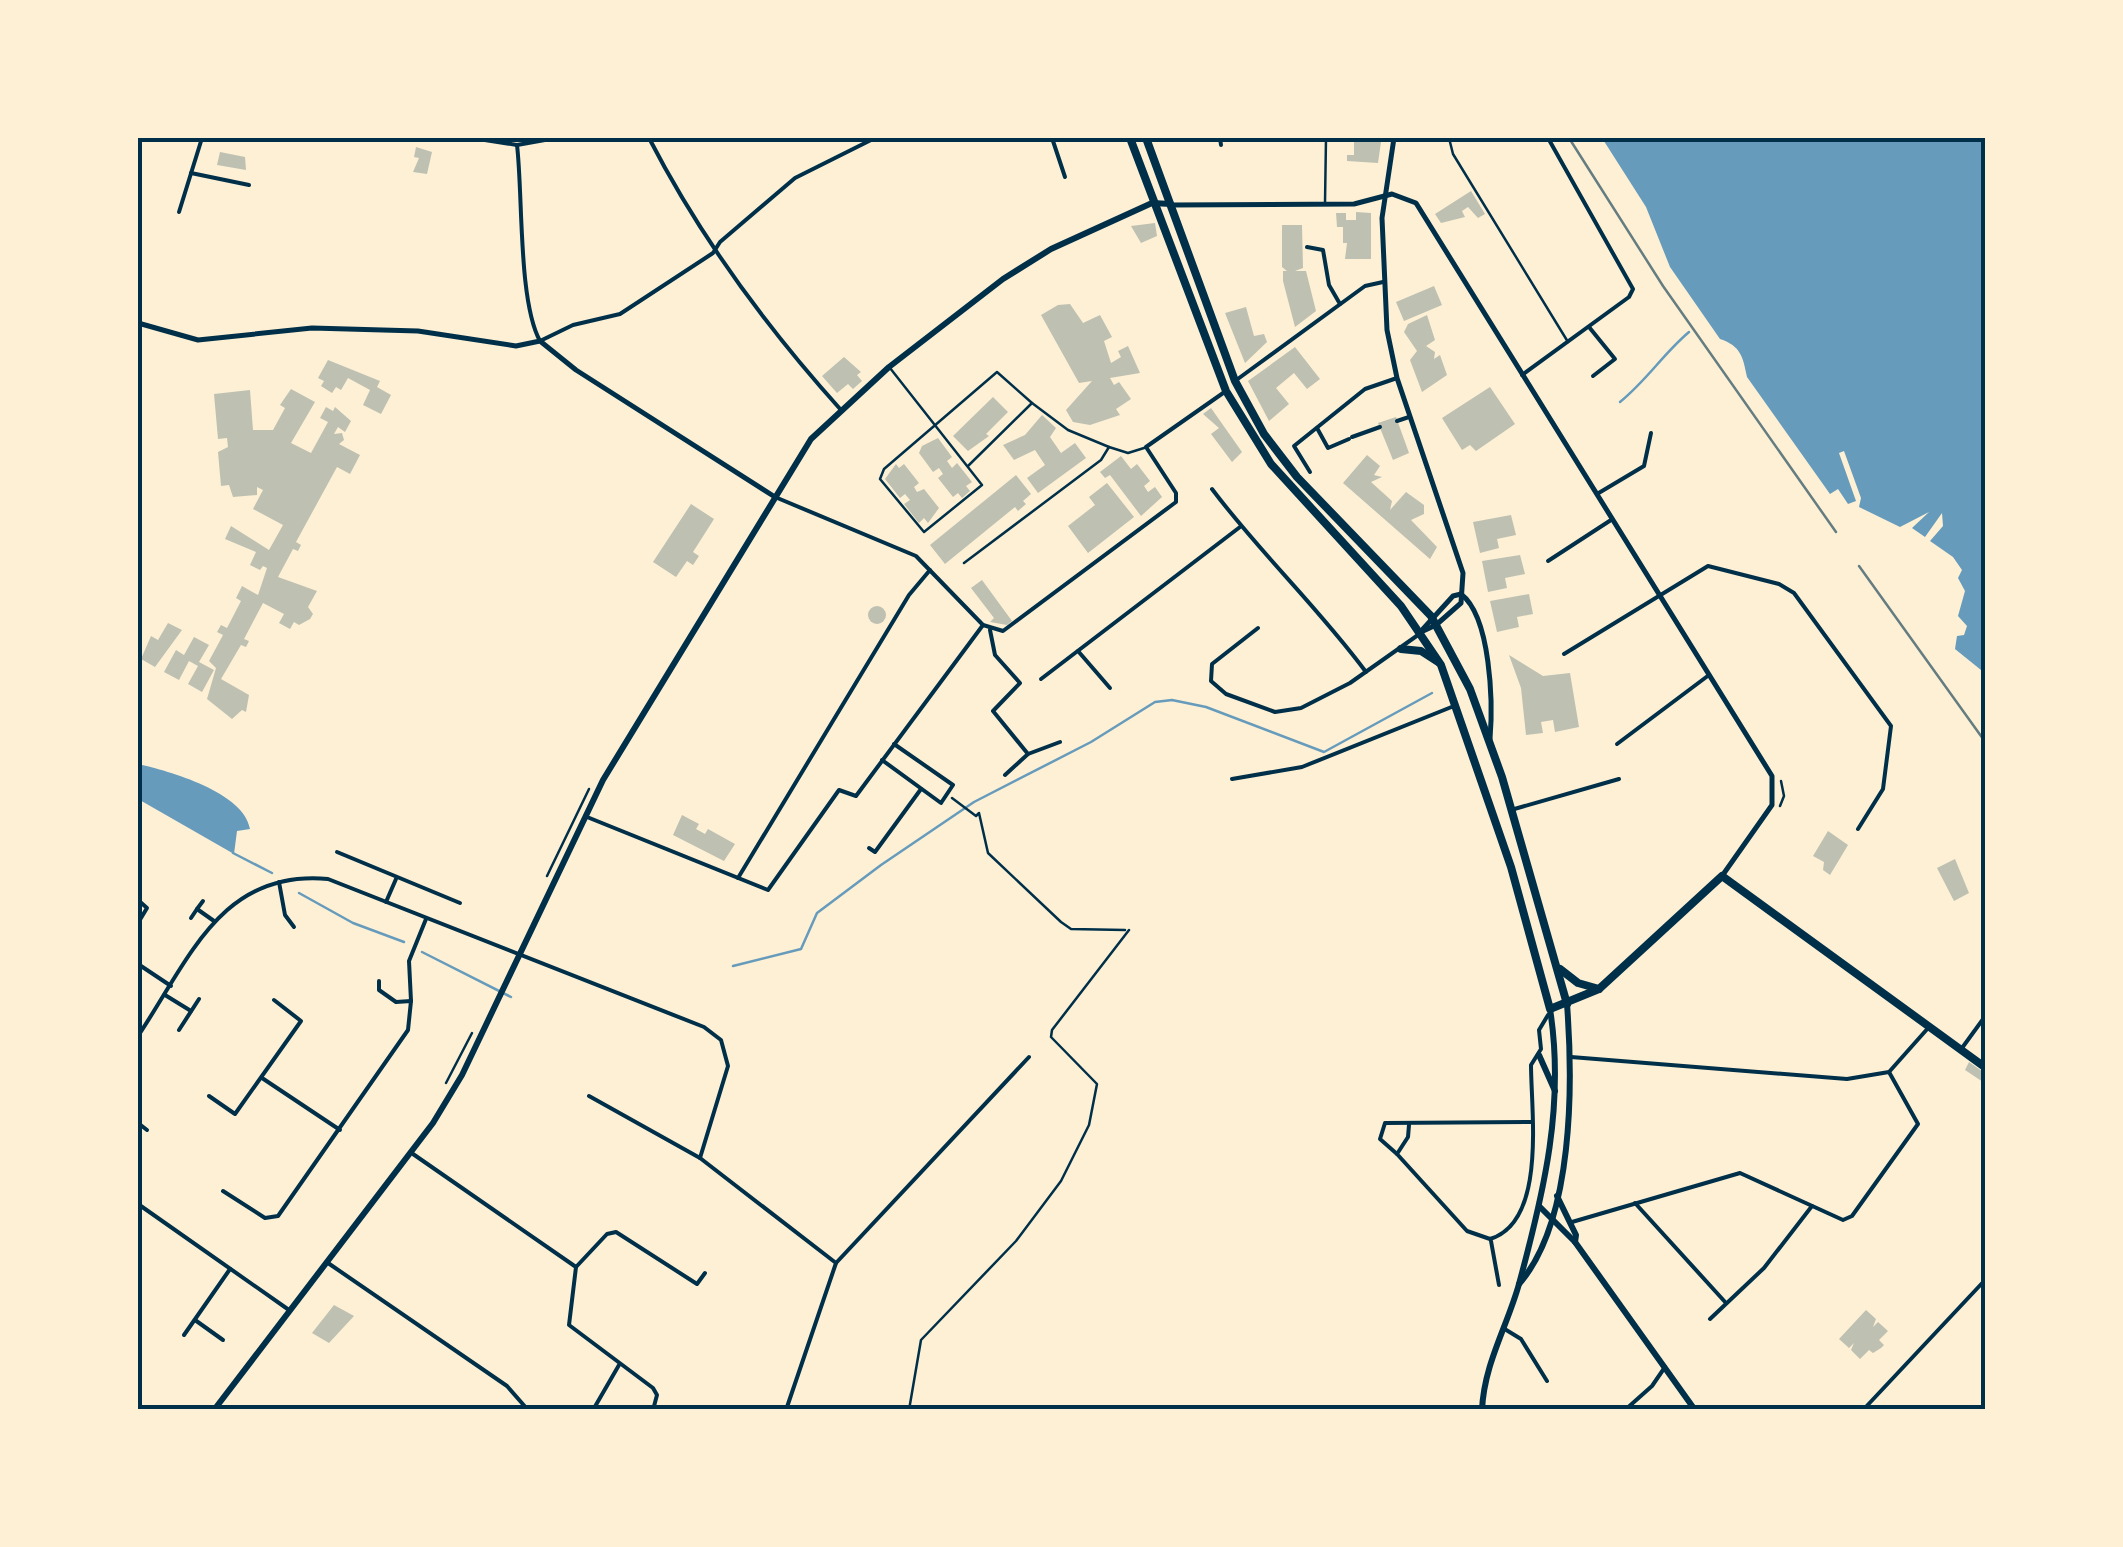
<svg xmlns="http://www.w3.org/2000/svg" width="2123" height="1547" font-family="'Roboto Serif',serif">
  <rect width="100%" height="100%" fill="#fdf0d5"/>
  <g fill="#669bbc">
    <path d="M1602,138h383v552l-4,-20 -26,-21 2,-13 7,-1 3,-9 -9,-10 7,-25 -7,-13 4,-8 -9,-13 -23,-16 13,-15 -1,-13 -17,24 -13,-9 17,-16 -29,15 -41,-20 2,-9 -17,-47 -5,2 17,48 -8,3 -10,-15 -8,5 -83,-117c-4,-20 -6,-31 -27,-38l-50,-72 -24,-60z"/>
    <path d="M138,764c31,7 106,28 112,65l-13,2 -3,23 -96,-55z"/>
  </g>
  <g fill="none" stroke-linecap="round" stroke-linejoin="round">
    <g stroke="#669bbc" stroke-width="2.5">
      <path d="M1620,402c28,-23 43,-48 69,-70"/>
      <polyline points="233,853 272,873"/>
      <polyline points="299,893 353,923 404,942"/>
      <polyline points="422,952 511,997"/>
      <polyline points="733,966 801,949 817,913 881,865 974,802 1091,742 1155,702 1172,700 1206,707 1324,752 1432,693"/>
    </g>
  </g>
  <g fill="#bec0b2">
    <polygon points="1354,138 1381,142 1378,163 1347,161 1347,155 1354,155"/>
    <polygon points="416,147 432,152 427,174 413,172 419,158 414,157"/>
    <polygon points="220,152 245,157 246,170 217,165"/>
    <polygon points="1471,191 1485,214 1478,218 1468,207 1462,211 1465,217 1441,223 1435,214"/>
    <polygon points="1356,212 1371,213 1371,259 1345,259 1347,243 1343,243 1343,227 1337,227 1336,213 1346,213 1346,220 1356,220"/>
    <polygon points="1155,223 1157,236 1141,243 1131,226"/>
    <polygon points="1282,225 1302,225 1303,268 1295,271 1306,271 1316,311 1295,327 1283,281 1283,271 1287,271 1282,267"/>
    <polygon points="1434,286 1442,305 1404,321 1396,302"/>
    <polygon points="1070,304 1083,323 1100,315 1112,337 1104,341 1111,363 1121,357 1118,351 1128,346 1140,373 1110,378 1114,385 1119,382 1131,399 1116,409 1120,415 1090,425 1073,422 1066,410 1092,381 1079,383 1041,315 1058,305"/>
    <polygon points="1246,307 1254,336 1264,334 1267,342 1245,363 1225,313"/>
    <polygon points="1427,315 1435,340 1426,346 1435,352 1434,359 1440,355 1447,375 1422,392 1410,360 1417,351 1404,332 1408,324"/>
    <polygon points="1295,347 1320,379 1307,389 1294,373 1276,388 1289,404 1269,421 1248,381"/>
    <polygon points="844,357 861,372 857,375 862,381 853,389 848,384 837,393 822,376"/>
    <polygon points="328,360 380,381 377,387 391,395 381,414 363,405 370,390 348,378 341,390 336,387 332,393 321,386 324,381 318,378"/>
    <polygon points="1490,387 1515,424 1476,451 1470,445 1462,450 1442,418"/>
    <polygon points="291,389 315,402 291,443 311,453 328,422 320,418 326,407 333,411 335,407 351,421 345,432 338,427 334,434 342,433 344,440 339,444 360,455 350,474 337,467 296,542 301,545 298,551 293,549 278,577 317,591 308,607 313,614 310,619 299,625 294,622 290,629 279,623 284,614 263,603 244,639 249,641 246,647 241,645 221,679 249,695 246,712 242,710 232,719 207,699 216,668 209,661 223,635 217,632 221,625 227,628 241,601 236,598 242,586 258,595 267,568 263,566 260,570 250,565 256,552 225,539 231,526 269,550 283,525 253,509 263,490 257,487 257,495 233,497 229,485 221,486 218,452 228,447 227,438 218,439 214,394 250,390 253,430 273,430 285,408 280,405"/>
    <polygon points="993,397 1008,412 986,434 989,436 968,451 953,436"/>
    <polygon points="1211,408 1242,452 1232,462 1211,434 1219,428 1203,414"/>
    <polygon points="1042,415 1056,428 1050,437 1061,453 1075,443 1086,458 1038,493 1027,478 1045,465 1035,450 1014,460 1003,445 1025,435"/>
    <polygon points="1396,417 1409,453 1393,460 1378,423"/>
    <polygon points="938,438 952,457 947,461 952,468 957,463 972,482 966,486 970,491 962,498 958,493 953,497 938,478 943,474 939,468 933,472 919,453 922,446"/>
    <polygon points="1367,455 1380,466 1374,475 1382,477 1371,482 1392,501 1390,510 1406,492 1424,505 1424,514 1411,520 1437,547 1430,559 1343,483"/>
    <polygon points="1121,456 1131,469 1137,464 1150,481 1144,486 1148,492 1155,487 1162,497 1141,516 1110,475 1105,478 1100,472"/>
    <polygon points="896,464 899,468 904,464 919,483 914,487 917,492 924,489 939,508 928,523 924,518 919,523 904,504 910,500 905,494 900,498 885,479"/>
    <polygon points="1016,475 1031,494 1023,501 1026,504 1018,511 1015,507 945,564 930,545"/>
    <polygon points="1107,483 1134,517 1088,553 1068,526 1095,505 1089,497"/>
    <polygon points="691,504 714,519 693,552 699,556 693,565 687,561 676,577 653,562"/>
    <polygon points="1511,515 1516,535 1497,539 1499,548 1480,553 1473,522"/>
    <polygon points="1520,555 1525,574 1505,578 1507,588 1488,592 1482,561"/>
    <polygon points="982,580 1012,621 1007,625 990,622 994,618 971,588"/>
    <polygon points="1529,594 1533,614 1517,617 1519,627 1497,632 1490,601"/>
    <circle cx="877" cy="615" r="9"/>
    <polygon points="168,623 182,630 155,667 141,659 151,636 158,640"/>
    <polygon points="194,637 209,645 199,662 214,670 202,692 188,684 198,666 189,661 179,680 164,672 176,650 184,655"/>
    <polygon points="1509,655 1543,676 1570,673 1579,727 1555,732 1553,720 1541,722 1543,733 1526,735 1521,688"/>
    <polygon points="682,815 699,824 696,829 705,834 708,829 735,844 724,861 673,835"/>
    <polygon points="1828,831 1848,845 1830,875 1823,870 1824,862 1813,856"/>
    <polygon points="1955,859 1969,893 1954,901 1937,868"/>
    <polygon points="1969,1062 1986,1074 1983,1082 1965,1070"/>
    <polygon points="334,1305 354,1316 329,1343 312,1333"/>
    <polygon points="1866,1310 1876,1319 1873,1327 1878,1322 1888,1331 1879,1340 1884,1345 1881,1348 1873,1353 1869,1350 1860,1359 1851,1350 1854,1343 1849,1348 1839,1339"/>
  </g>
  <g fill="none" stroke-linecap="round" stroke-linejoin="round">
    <g stroke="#003049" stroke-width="2.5">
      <polyline points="952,798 976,816 979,813 988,853 1061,922 1071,929 1125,930"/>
      <polyline points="1780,806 1784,796 1781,781"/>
      <polyline points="547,876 589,789"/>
      <polyline points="446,1083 472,1033"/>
      <polyline points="909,1410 921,1340 1016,1241 1061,1181 1089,1125 1097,1084 1051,1037 1052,1030 1129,930"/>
    </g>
    <g stroke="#003049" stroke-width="2.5">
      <polyline points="1449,138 1453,154 1568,342"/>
      <polyline points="1325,203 1326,138"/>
      <polyline points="890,368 982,485 924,532 880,479 884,469 997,372 1032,403"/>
      <polyline points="968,466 1032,403 1068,430 1109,447"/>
      <polyline points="964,563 1101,460 1109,447 1128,453 1144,448"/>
    </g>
    <g stroke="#003049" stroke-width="4">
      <polyline points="472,138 517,145 556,138"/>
      <path d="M649,138c50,97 119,191 192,272"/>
      <polyline points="1052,138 1065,177"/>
      <polyline points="1220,138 1221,145"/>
      <path d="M517,145c6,49 1,156 23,196l33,-16 47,-11 93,-61 7,-11 75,-64 80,-40"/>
      <polyline points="191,173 249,185"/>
      <polyline points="179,212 202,138"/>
      <polyline points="1307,247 1323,250 1329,285 1340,304"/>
      <polyline points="1589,327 1615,359 1593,376"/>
      <polyline points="1522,375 1629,297 1633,289 1548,138"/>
      <polyline points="1235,381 1365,286 1383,282"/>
      <polyline points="1397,421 1409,417"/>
      <polyline points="1317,428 1328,448 1349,439"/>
      <polyline points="1352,437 1380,427"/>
      <polyline points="1310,472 1294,446 1365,389 1397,378"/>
      <path d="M1212,489c48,64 106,118 154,183"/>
      <polyline points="1597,494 1644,466 1651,433"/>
      <polyline points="775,497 916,556 983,625 1003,631 1176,502 1176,493 1146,447 1226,391"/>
      <polyline points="1548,561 1611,520"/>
      <polyline points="1258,628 1212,664 1211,681 1226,694 1275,712 1301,708 1350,683 1418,635"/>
      <polyline points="990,630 995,655 1020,683 993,711 1028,754"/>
      <polyline points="1078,651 1110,688"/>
      <polyline points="1564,654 1708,566 1779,584 1794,593 1891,726 1883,789 1858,829"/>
      <polyline points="1041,679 1240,527"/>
      <polyline points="1617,744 1709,675"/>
      <polyline points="882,760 941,803 953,785 894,744"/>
      <polyline points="1005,775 1028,754 1060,742"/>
      <polyline points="1232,779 1302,767 1454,706"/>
      <polyline points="1511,810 1619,779"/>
      <polyline points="587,817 768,890 839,790 856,796 983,625"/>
      <polyline points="869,848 875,852 921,789"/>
      <polyline points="337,852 460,903"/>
      <polyline points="738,878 909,595 930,570"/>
      <polyline points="279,882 285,915 294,927"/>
      <polyline points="138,900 147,908 138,923"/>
      <polyline points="203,901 197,909 214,921"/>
      <polyline points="386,902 396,879"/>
      <polyline points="191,918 197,909"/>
      <polyline points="138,964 171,986"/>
      <polyline points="165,995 191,1011"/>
      <polyline points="411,1001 409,961 426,919"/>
      <polyline points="179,1030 199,999"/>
      <path d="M138,1036c51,-76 83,-167 190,-157l376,148 17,13 7,26 -28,92"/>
      <polyline points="1962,1048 1986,1015"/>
      <polyline points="1571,1057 1847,1079 1889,1072 1929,1027"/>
      <polyline points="262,1078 340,1130"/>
      <polyline points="209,1096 235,1114 301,1021 274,1000"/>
      <polyline points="589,1096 700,1158 836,1263 786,1410"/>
      <polyline points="138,1123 147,1130"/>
      <path d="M1409,1125l-1,12 -11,17 70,77 23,8c57,-17 41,-128 41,-174l10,-16 -2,-19 9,-15"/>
      <polyline points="413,1154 576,1267 569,1325 653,1388 657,1395 653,1410"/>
      <polyline points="1397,1154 1380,1139 1385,1123 1532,1122"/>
      <polyline points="223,1191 265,1218 278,1216 408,1030 411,1001 396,1002 379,990 379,981"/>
      <polyline points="1635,1203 1726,1303"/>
      <polyline points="138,1204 289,1310"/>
      <polyline points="1572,1222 1740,1173 1843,1220 1852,1216 1918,1124 1889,1072"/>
      <polyline points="1491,1241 1499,1285"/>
      <polyline points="328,1263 507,1386 528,1410"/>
      <polyline points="836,1263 1029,1057"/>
      <polyline points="576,1267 607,1234 616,1232 697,1284 705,1273"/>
      <polyline points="1710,1319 1764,1268 1812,1206"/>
      <polyline points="195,1320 223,1340"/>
      <polyline points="1503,1328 1521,1339 1547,1381"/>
      <polyline points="184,1335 230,1269"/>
      <polyline points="138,1368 140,1370"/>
      <polyline points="593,1410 619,1365"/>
      <polyline points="1625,1410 1652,1386 1665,1367"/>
      <polyline points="1863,1410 1986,1279"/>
    </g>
    <g stroke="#003049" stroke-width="5">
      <polyline points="1394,138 1382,218 1387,330 1397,378 1463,573 1461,603 1436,625 1421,632"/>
      <polyline points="1172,205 1354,204 1392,194 1416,203 1772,776 1772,805 1722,876"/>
      <polyline points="138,323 198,340 312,328 418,331 516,346 540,341 576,370 775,497"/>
      <path d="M1461,594c30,23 32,109 29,145"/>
      <polyline points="1423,629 1453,596 1461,594"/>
    </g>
    <g stroke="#003049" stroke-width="6">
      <polyline points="1539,1055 1555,1091"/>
      <polyline points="1557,1196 1576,1235 1575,1242"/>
      <polyline points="1540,1207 1575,1242 1695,1410"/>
      <path d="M1519,1284c55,-63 54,-201 48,-280"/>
      <polyline points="214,1410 433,1123 462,1075 603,780 811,439 889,367 1003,279 1051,249 1152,203 1171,204"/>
      <path d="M1482,1410c2,-46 25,-83 37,-126 25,-92 46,-180 31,-275"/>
    </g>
    <g stroke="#003049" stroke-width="8">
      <polyline points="1130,138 1226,391 1271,464 1401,606 1441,665 1511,867 1550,1009 1599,989 1722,876 1986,1068"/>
      <polyline points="1146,138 1235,381 1264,434 1297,477 1431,616 1470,689 1502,777 1567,1004"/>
      <polyline points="1401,649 1421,651 1438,662"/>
      <polyline points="1560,969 1578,983 1599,989"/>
    </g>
    <g stroke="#657d81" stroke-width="2.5">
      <polyline points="1569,138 1663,286 1836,532"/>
      <polyline points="1859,566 1986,743"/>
    </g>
  </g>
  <rect width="2123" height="1547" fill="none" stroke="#fdf0d5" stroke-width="280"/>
  <rect x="140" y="140" width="1843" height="1267" fill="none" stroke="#003049" stroke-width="4"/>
</svg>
